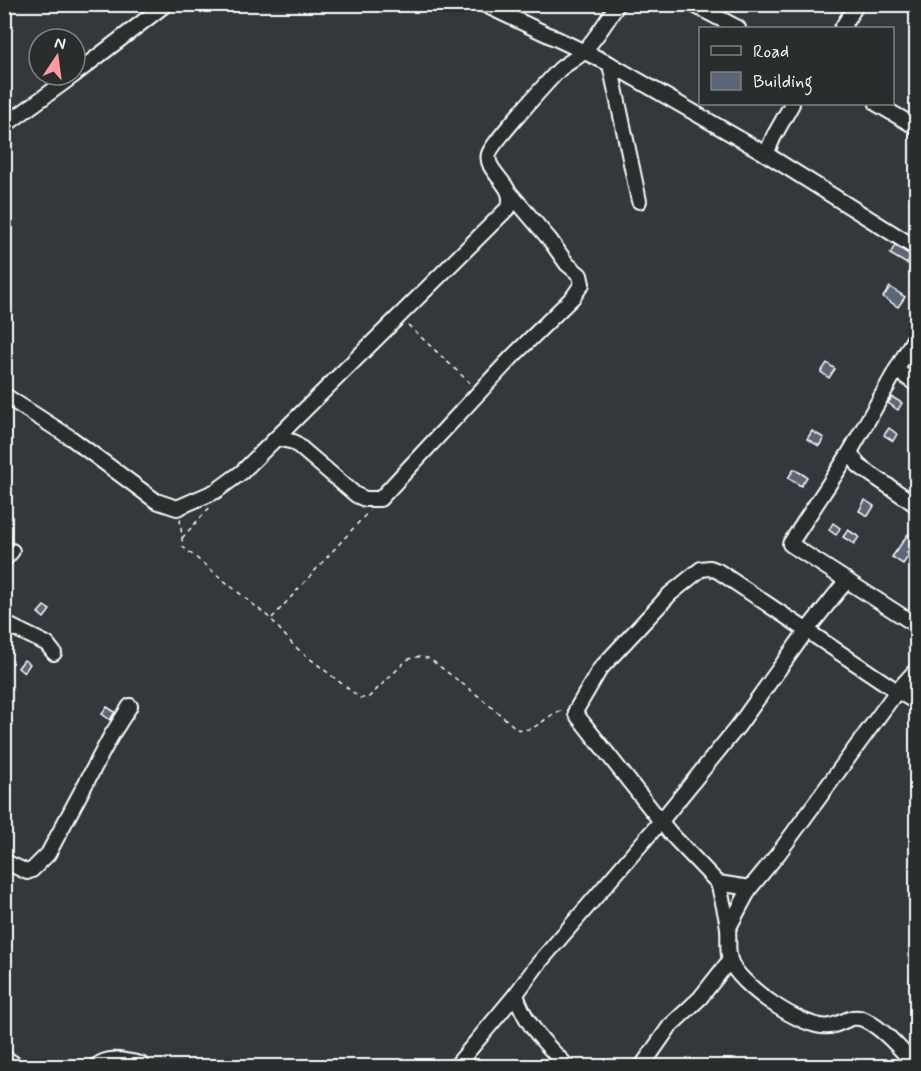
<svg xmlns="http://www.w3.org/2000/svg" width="921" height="1071" font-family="Mynerve,sans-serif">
  <rect width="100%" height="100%" fill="#34383d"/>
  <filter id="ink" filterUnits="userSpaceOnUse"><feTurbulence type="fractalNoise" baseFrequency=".0167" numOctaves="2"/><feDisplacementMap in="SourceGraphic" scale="12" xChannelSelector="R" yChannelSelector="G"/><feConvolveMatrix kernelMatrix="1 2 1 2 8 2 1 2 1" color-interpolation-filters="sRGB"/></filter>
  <g filter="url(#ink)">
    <g fill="#5b6677" stroke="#fff" stroke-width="1.5">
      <polygon points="895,245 912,256 907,264 890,254"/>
      <polygon points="890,287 905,297 898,307 883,297"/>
      <polygon points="827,363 835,369 829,378 821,372"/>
      <polygon points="892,397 902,403 898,410 888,403"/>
      <polygon points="889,428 897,434 893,441 884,435"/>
      <polygon points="812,431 824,438 819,446 807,439"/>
      <polygon points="794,469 807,477 801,486 788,478"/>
      <polygon points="865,500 874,506 868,516 859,511"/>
      <polygon points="833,523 840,528 836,535 829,530"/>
      <polygon points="848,530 859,537 854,544 843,537"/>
      <polygon points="908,534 916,538 907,553 909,555 903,564 892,557"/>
      <polygon points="44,606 50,610 44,618 38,613"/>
      <polygon points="24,660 30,664 24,673 18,668"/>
      <polygon points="107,707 115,712 110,720 102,714"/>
    </g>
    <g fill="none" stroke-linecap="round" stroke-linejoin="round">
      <defs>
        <g id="minor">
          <polyline points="483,4 610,64 766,154 916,248"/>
          <polyline points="692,4 738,28"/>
          <polyline points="915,4 916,5"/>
          <polyline points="842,28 857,4"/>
          <polyline points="610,64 639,201"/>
          <polyline points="75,74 166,4"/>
          <polyline points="877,104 916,127"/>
          <polyline points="4,126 74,75"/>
          <polyline points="766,154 774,136 792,104"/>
          <polyline points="916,335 850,452 790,544 916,625"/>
          <polyline points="896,370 916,384"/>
          <path d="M4,395l67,43 85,63 21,7 39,-17 26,-19 267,-265c8,-22 -25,-35 -20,-53 2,-10 61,-75 71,-85 7,-6 16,-10 22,-16 14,-14 25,-33 36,-49"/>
          <polyline points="276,438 294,442 356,495 365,499 380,499 512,357 573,297 582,284 580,275 567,264 550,240 510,193"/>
          <polyline points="850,452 859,466 916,505"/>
          <polyline points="4,560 12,551"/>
          <polyline points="4,623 47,644 54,653"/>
          <polyline points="916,670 897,691 778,854 750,888 718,883 670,833 576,714 576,710 600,669 670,594 701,569 710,568 718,571 897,691 916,702"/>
          <polyline points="4,861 27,872 32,870 48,854 111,736 130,706"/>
          <path d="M718,883c4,15 8,30 10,45 1,10 -1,22 2,32 7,24 75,71 100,66 13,-2 22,-13 35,-6 20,10 36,30 51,46"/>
          <polyline points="728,929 750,888"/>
          <polyline points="4,1057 17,1066"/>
          <path d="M96,1066c14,-11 29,-5 45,-2"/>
          <polyline points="456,1066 516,994"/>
          <path d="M567,1066c-21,-21 -43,-43 -51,-72l22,-30 123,-143 78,-96 68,-95 40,-50"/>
          <polyline points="642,1066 670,1026 700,998 730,960"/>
        </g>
      </defs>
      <use href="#minor" stroke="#fff" stroke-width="18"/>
      <g stroke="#fff" stroke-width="1.5" stroke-dasharray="4.5 4.5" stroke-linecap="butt">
        <polyline points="408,325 470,383"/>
        <path d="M180,519l3,28 88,72 23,27 66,52h8l39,-38c8,-4 14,-4 23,-1l51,39 36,31c20,5 29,-16 47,-19"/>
        <polyline points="182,538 211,506"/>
        <polyline points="272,618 369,511"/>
      </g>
      <use href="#minor" stroke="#2a2d2e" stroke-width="14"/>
    </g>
  </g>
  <rect width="921" height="1071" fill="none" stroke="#2a2d2e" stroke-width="24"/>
  <rect x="12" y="12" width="897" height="1047" fill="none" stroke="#fff" stroke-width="2" filter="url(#ink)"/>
  <rect x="699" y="27" width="195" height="78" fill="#2a2d2e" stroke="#7f8182" stroke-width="1.5"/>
  <rect x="711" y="46" width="30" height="9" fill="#2a2d2e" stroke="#7f8182" stroke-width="1.5"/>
  <text x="753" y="57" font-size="18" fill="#ffffff">Road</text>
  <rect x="711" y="72" width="30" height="18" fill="#5b6677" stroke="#7f8182" stroke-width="1.5"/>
  <text x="753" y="87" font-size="18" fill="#ffffff">Building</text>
  <g transform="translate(57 57) rotate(13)"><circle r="28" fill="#2a2d2e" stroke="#7f8182" stroke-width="1.5"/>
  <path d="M0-4.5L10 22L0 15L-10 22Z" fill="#ff9aa2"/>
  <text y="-9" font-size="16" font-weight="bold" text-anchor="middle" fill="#ffffff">N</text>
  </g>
</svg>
